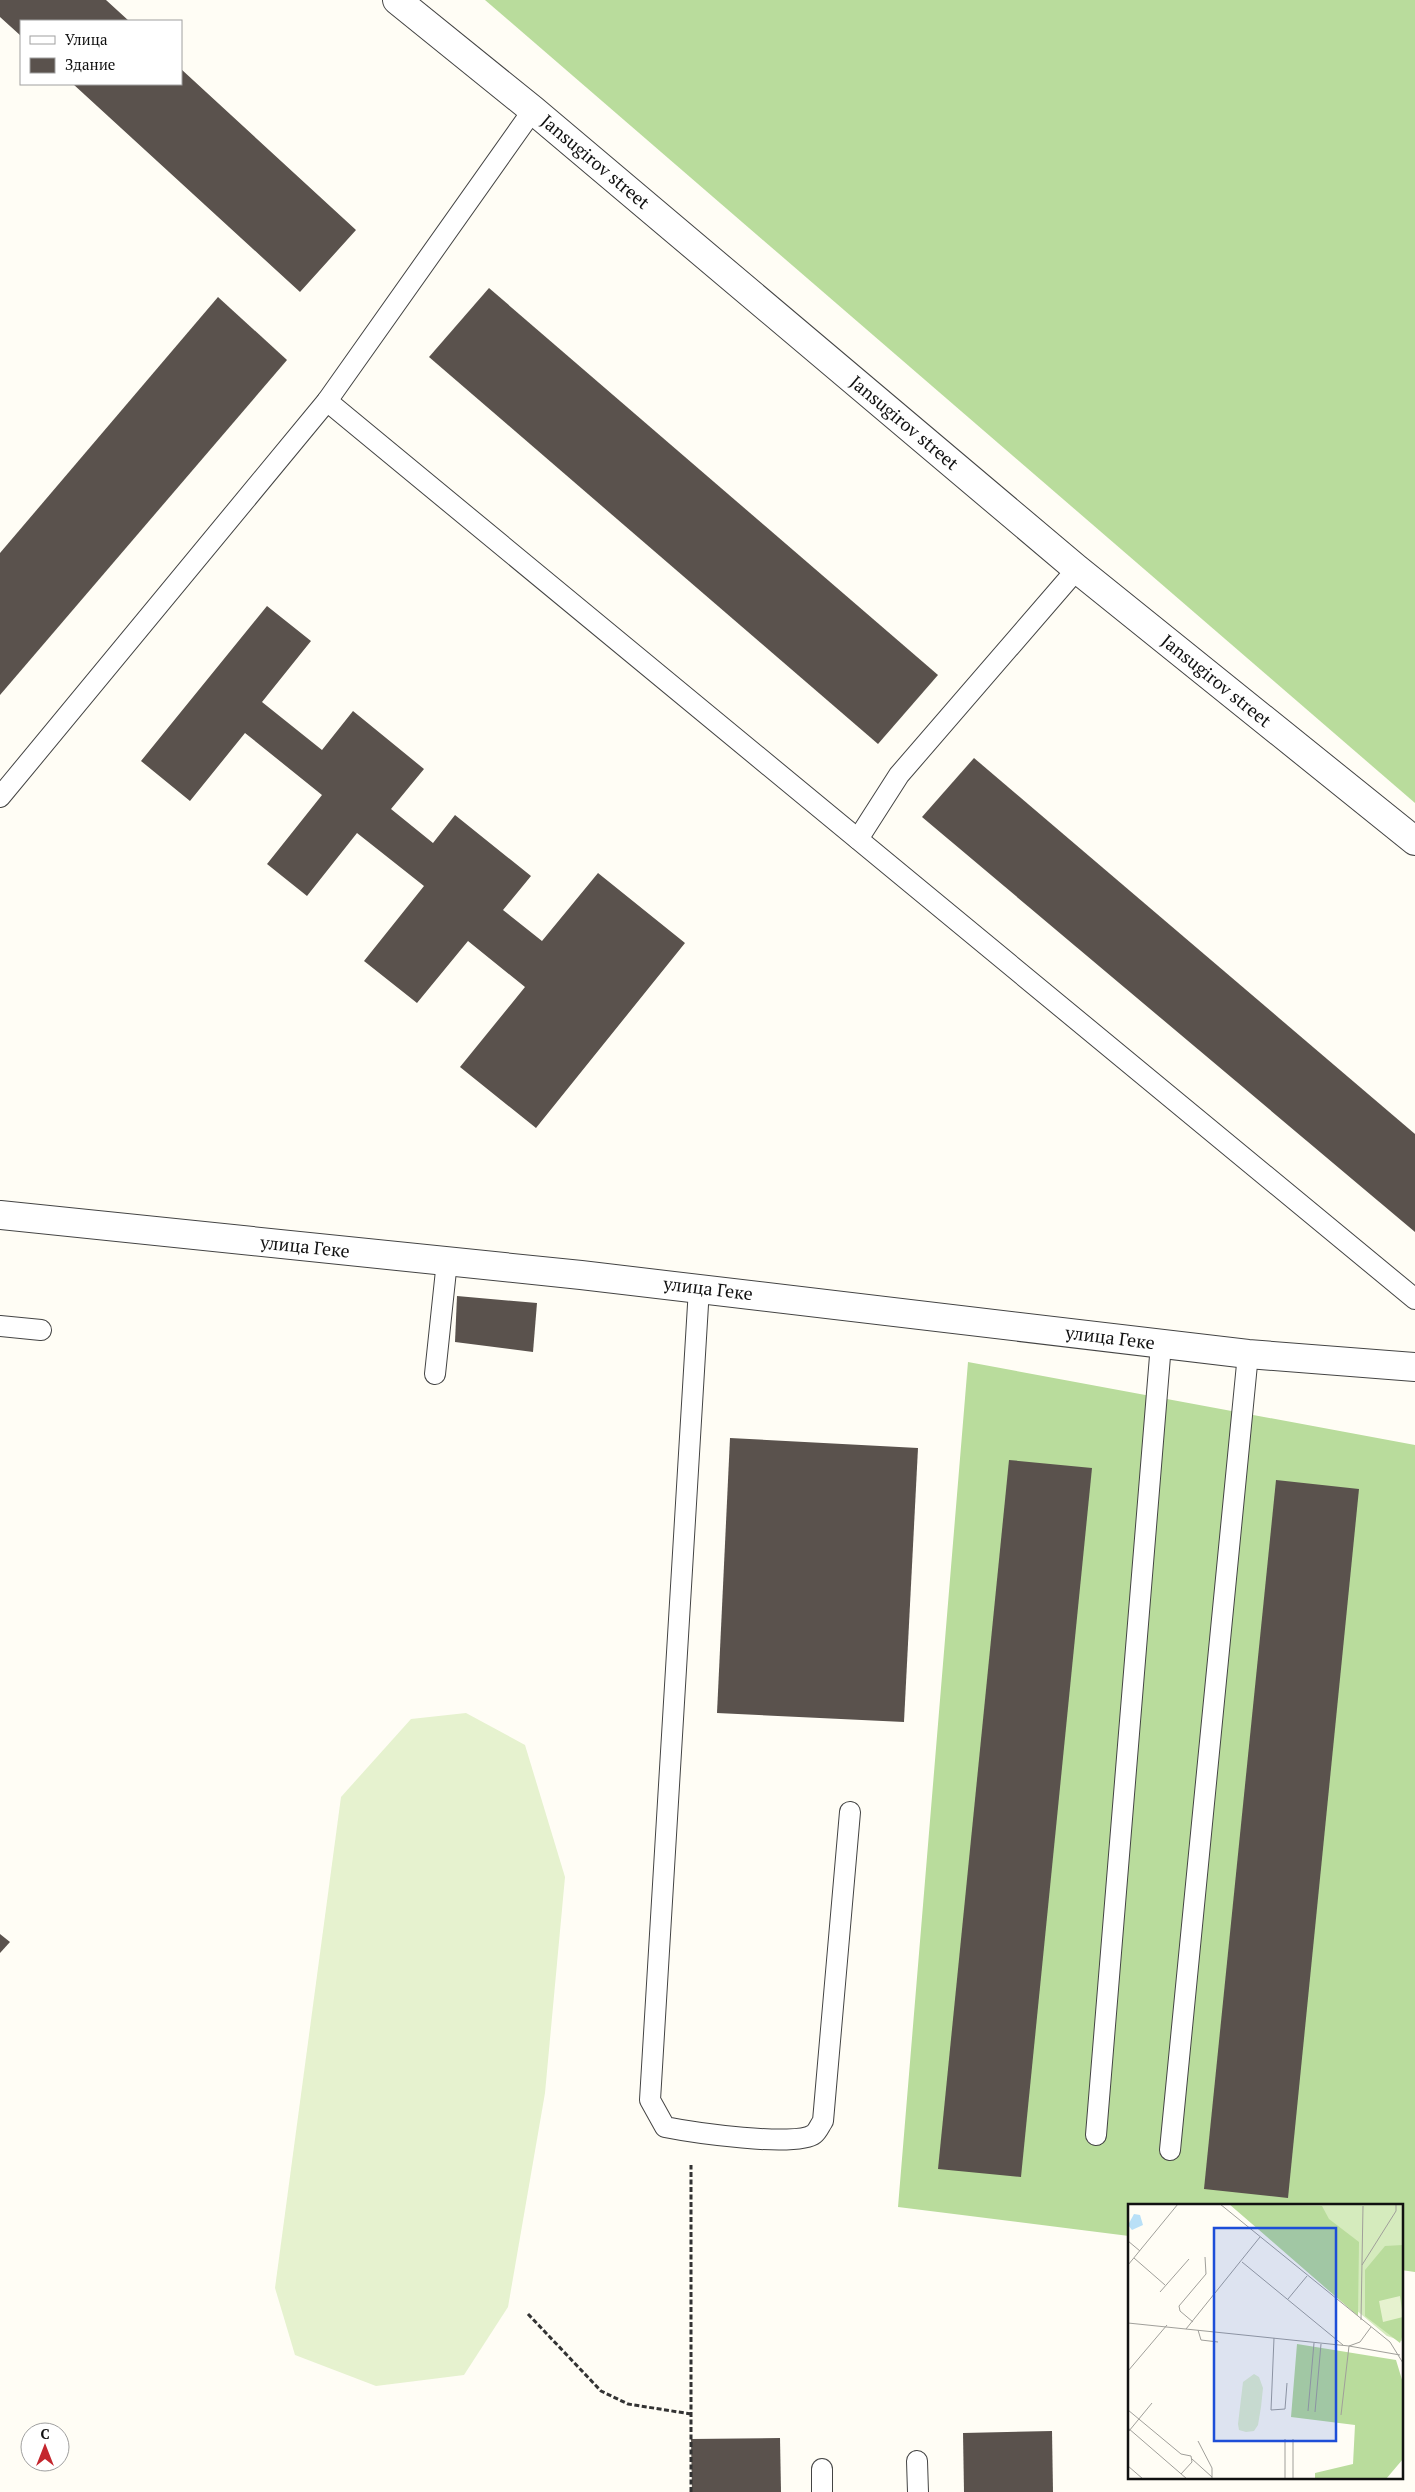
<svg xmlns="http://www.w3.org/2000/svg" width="1415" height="2492" font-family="'PT Serif',serif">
  <rect width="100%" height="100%" fill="#fffdf5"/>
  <g fill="#b9dc9c">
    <polygon points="485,0 1415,0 1415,803"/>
    <polygon points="968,1362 1415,1445 1415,2272 1401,2270 1401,2206 1129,2206 1129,2236 898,2207"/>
  </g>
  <polygon fill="#e6f2cf" points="466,1713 525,1745 565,1877 545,2093 508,2307 464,2375 376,2386 295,2355 275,2288 341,1797 411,1719"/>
  <g fill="#5a524d">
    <polygon points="0,0 106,0 129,21 21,21 21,36 0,17"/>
    <polygon points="181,69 356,230 300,292 73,84 181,84"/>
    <polygon points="489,288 938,675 878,744 429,357"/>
    <polygon points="218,297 287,360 0,695 0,553"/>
    <polygon points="267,606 311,641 262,702 322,750 353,711 424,769 391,809 433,843 455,815 531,876 503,910 542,941 598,873 685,943 536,1128 460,1067 525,987 468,941 417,1003 364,961 424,886 357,833 307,896 267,864 322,795 245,733 190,801 141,761"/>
    <polygon points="974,758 1415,1134 1415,1232 922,817"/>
    <polygon points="457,1296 537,1303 533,1352 455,1342"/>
    <polygon points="730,1438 918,1448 904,1722 717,1713"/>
    <polygon points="1009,1460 1092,1468 1021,2177 938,2169"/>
    <polygon points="1276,1480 1359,1489 1288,2198 1204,2189"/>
    <polygon points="0,1934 10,1942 0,1953"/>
    <polygon points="1052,2431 1053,2492 964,2492 963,2433"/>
    <polygon points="780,2438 781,2492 692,2492 691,2439"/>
  </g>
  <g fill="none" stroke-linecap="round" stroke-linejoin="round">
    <defs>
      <g id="lane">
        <polyline points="327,401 1415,1299"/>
        <polyline points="0,797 327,401 533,110"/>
        <polyline points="858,839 899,775 1077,569"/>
        <path d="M699,1288l-49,812 15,27c25,5 132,21 149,7 4,-3 6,-9 9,-13l27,-309"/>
        <polyline points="0,1326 41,1330"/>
        <polyline points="435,1374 447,1261"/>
        <polyline points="1096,2135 1161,1344"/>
        <polyline points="1170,2150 1248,1354"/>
        <polyline points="917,2461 918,2492"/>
        <polyline points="822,2469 822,2492"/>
      </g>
      <g id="street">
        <polyline points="397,0 533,110 1077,569 1415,841"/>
        <polyline points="0,1215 581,1275 1248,1354 1415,1367"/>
      </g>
    </defs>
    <use href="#lane" stroke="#444" stroke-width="22"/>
    <use href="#street" stroke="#444" stroke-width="30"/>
    <g stroke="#333" stroke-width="3" stroke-dasharray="5 2.5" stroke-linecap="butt">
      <polyline points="528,2314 601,2391 628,2404 691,2414"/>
      <polyline points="691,2492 691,2165"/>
    </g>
    <use href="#lane" stroke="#fff" stroke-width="20"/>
    <use href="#street" stroke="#fff" stroke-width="28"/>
  </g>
  <g text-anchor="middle" stroke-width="5" stroke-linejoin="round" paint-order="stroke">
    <g font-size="18" fill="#111" stroke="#fff">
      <text transform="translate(595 162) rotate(40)" y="6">Jansugirov street</text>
      <text transform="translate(904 423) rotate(40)" y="6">Jansugirov street</text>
      <text transform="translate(1216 681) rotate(39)" y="6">Jansugirov street</text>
      <text transform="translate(305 1247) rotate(6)" y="6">улица Геке</text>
      <text transform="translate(708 1289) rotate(7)" y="6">улица Геке</text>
      <text transform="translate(1110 1338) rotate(7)" y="6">улица Геке</text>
    </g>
  </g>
  <g transform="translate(1128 2204)">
    <rect width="275" height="275" fill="#fffdf5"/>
    <path d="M102,0h173v142l-1,-5 -15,-5z" fill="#d5ebbd"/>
    <path d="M101,0l93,2 7,13 30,23 -1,74zM275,41v89l-3,9 -35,-27v-46l20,-24zM169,140l99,16 7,23v76l-17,20h-71v-6l38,-9 2,-39 -64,-8z" fill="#b9dc9c"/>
    <path d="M272,92l3,21 -20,5 -4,-21zM126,170l5,3 4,11 -2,19 -3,18 -4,6 -8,1 -7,-2 -1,-6 5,-42z" fill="#e6f2cf"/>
    <path d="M6,10l6,1 3,10 -11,5 -4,-5z" fill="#b9e0f7"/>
    <path fill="none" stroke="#a09f9a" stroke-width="1" d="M92,0l170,138 13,21M0,37l12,10M6,54l31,27M114,58l101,83M0,61l50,-61M234,61l34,-54v-7M32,88l29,-33M160,95l19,-23M233,116l2,-114M65,118l-13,-11 -1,-5 27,-32 -1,-17M0,119l221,23 51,9M58,125l74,-92M70,126l3,10 17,2M146,134l-3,72 14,-1 2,-26M0,167l39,-46M0,206l53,44 10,2 1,6 -11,12M180,207l6,-68M187,208l6,-68M213,211l8,-69 11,-4 11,-15M0,224l59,51M1,227l23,-28M157,235v40M165,235v40M70,237l14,27v11M64,255l20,18M0,262l15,13"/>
    <path fill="#1d4ed8" fill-opacity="0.15" stroke="#1d4ed8" stroke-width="2.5" d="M86,24h122v213h-122z"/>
    <rect width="275" height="275" fill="none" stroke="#111" stroke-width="2.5"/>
  </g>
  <rect x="20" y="20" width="162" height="65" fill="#ffffff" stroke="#a0a0a0"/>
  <rect x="30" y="36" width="25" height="8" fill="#ffffff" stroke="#a0a0a0"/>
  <text x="65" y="45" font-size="15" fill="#111111">Улица</text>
  <rect x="30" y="58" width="25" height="15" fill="#5a524d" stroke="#a0a0a0"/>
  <text x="65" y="70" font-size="15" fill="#111111">Здание</text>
  <g transform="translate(45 2447)"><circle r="24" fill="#ffffff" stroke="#a0a0a0"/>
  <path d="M0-4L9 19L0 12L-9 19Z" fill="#c4262e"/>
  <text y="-8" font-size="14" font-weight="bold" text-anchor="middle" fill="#111111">С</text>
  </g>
</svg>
